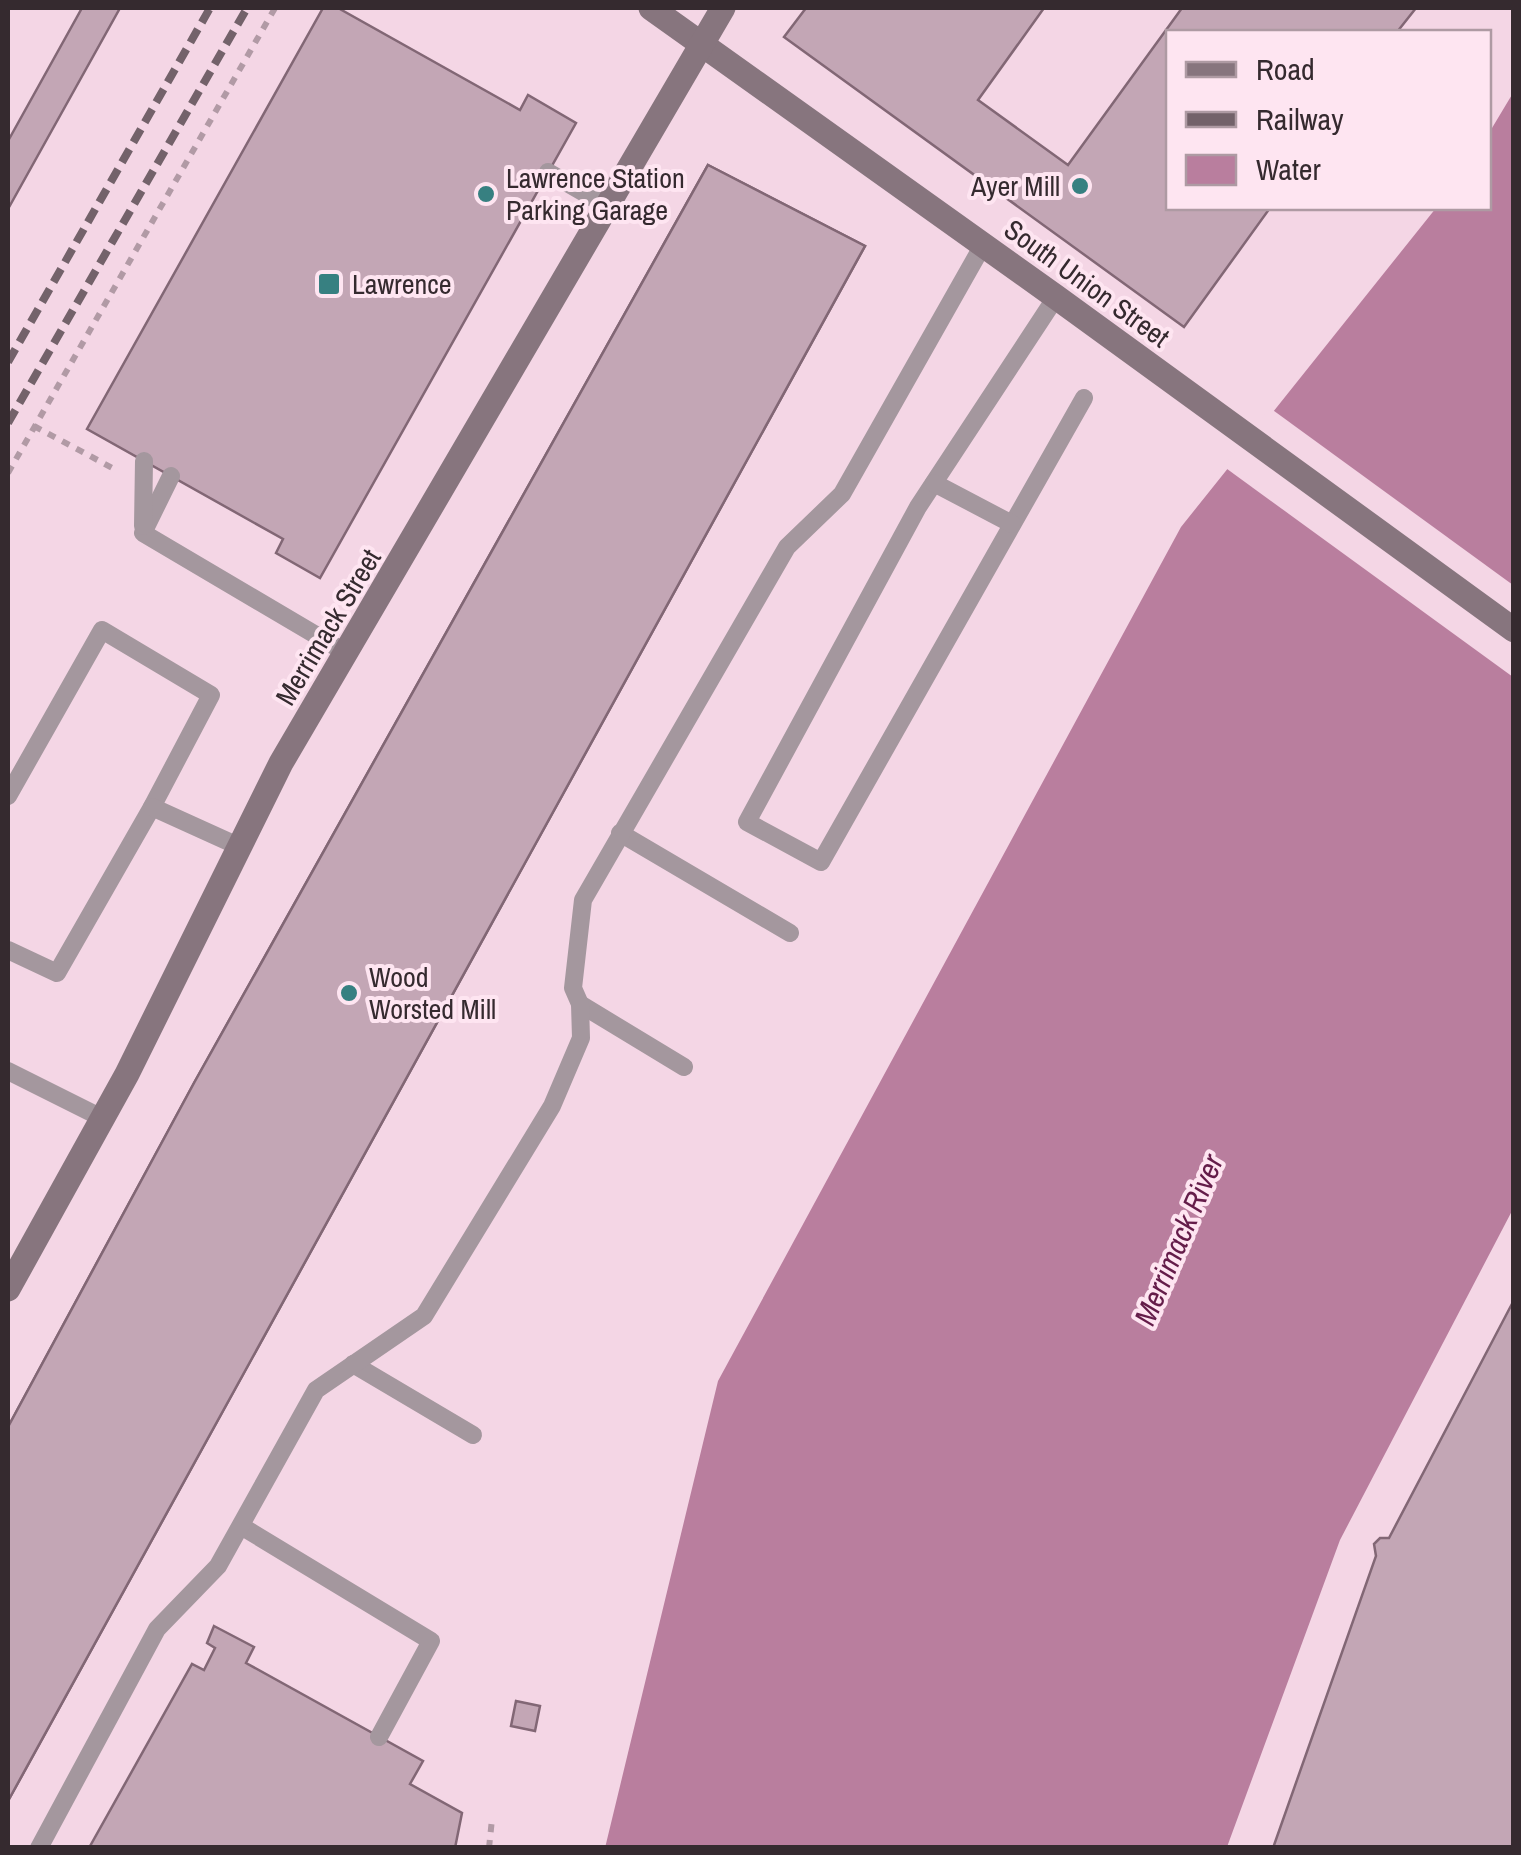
<svg xmlns="http://www.w3.org/2000/svg" width="1521" height="1855" font-family="'Archivo Narrow',sans-serif">
  <rect width="100%" height="100%" fill="#f4d6e5"/>
  <polygon fill="#b97e9e" points="1513,93 1513,1209 1340,1540 1227,1847 605,1848 718,1381 1181,527 1436,208 1488,208 1489,133"/>
  <polygon fill="#f4d6e5" points="1270,408 1513,585 1513,677 1223,466"/>
  <g fill="#c3a6b5" stroke="#826775" stroke-width="2.5">
    <polygon points="82,8 120,8 8,209 8,141"/>
    <polygon points="323,8 338,8 520,110 528,95 576,123 320,578 276,553 283,539 87,429"/>
    <polygon points="806,8 1044,8 978,100 1068,165 1182,8 1416,8 1397,32 1168,32 1168,208 1270,208 1184,327 784,37"/>
    <polygon points="708,165 865,246 8,1801 8,1427 194,1083"/>
    <polygon points="708,165 865,246 8,1801 8,1427 194,1083"/>
    <polygon points="1514,1300 1514,1848 1273,1848 1376,1556 1374,1544 1380,1538 1389,1538"/>
    <polygon points="214,1626 254,1647 246,1663 423,1761 410,1784 462,1813 455,1848 89,1848 192,1664 204,1670 215,1648 207,1643"/>
    <polygon points="516,1701 540,1706 535,1731 511,1726"/>
  </g>
  <g fill="none" stroke-linecap="round" stroke-linejoin="round">
    <g stroke="#b19aa5" stroke-width="6" stroke-dasharray="8 8" stroke-linecap="butt">
      <polyline points="34,426 118,471"/>
      <polyline points="8,473 275,8"/>
      <polyline points="489,1848 492,1819"/>
    </g>
    <g stroke="#a4979e" stroke-width="18">
      <polyline points="548,172 607,206"/>
      <polyline points="1056,297 918,507 747,822 821,862 1084,398"/>
      <polyline points="171,476 143,533 348,654"/>
      <polyline points="934,483 1012,524"/>
      <polyline points="143,526 144,461"/>
      <polyline points="8,796 102,630 211,695 152,807 57,973 8,950"/>
      <polyline points="152,807 238,846"/>
      <polyline points="620,833 790,933"/>
      <polyline points="580,1004 684,1067"/>
      <polyline points="8,1071 102,1118"/>
      <polyline points="353,1364 473,1435"/>
      <polyline points="241,1526 431,1641 379,1737"/>
      <polyline points="39,1848 157,1629 218,1566 316,1390 424,1316 552,1106 581,1038 580,1004 573,988 583,900 787,547 842,494 983,245"/>
    </g>
    <g stroke="#87757e" stroke-width="25">
      <polyline points="651,8 1056,297 1514,630"/>
      <polyline points="8,1289 127,1074 281,763 723,8"/>
    </g>
    <g stroke="#73626a" stroke-width="8" stroke-dasharray="15 8" stroke-linecap="butt">
      <polyline points="8,362 210,8"/>
      <polyline points="8,423 247,8"/>
    </g>
  </g>
  <g fill="#378081" stroke="#fee5f1" stroke-width="4">
    <circle cx="1080" cy="186" r="10"/>
    <circle cx="486" cy="194" r="10"/>
    <rect x="317" y="272" width="24" height="24" rx="5"/>
    <circle cx="349" cy="993" r="10"/>
  </g>
  <g text-anchor="middle" stroke-width="8" stroke-linejoin="round" paint-order="stroke">
    <g font-size="28" fill="#352a2f" stroke="#fee5f1" text-anchor="start">
      <text x="506" y="188">Lawrence Station<tspan x="506" dy="32">Parking Garage</tspan></text>
      <text x="1060" y="196" text-anchor="end">Ayer Mill</text>
      <text x="352" y="294">Lawrence</text>
      <text x="369" y="987">Wood<tspan x="369" dy="32">Worsted Mill</tspan></text>
    </g>
    <g font-size="28" fill="#352a2f" stroke="#fee5f1">
      <text transform="translate(1087 283) rotate(36)" y="10">South Union Street</text>
      <text transform="translate(328 627) rotate(-59)" y="10">Merrimack Street</text>
    </g>
    <g font-size="30" font-style="italic" fill="#641c49" stroke="#fee5f1">
      <text transform="translate(1179 1240) rotate(-67)" y="10">Merrimack River</text>
    </g>
  </g>
  <rect width="1521" height="1855" fill="none" stroke="#352a2f" stroke-width="20"/>
  <rect x="1166" y="30" width="325" height="180" fill="#fee5f1" stroke="#ae9aa3" stroke-width="2.5"/>
  <rect x="1186" y="62" width="50" height="15" fill="#87757e" stroke="#ae9aa3" stroke-width="2.5"/>
  <text x="1256" y="80" font-size="30" fill="#352a2f">Road</text>
  <rect x="1186" y="112" width="50" height="15" fill="#73626a" stroke="#ae9aa3" stroke-width="2.5"/>
  <text x="1256" y="130" font-size="30" fill="#352a2f">Railway</text>
  <rect x="1186" y="155" width="50" height="30" fill="#b97e9e" stroke="#ae9aa3" stroke-width="2.5"/>
  <text x="1256" y="180" font-size="30" fill="#352a2f">Water</text>
</svg>
